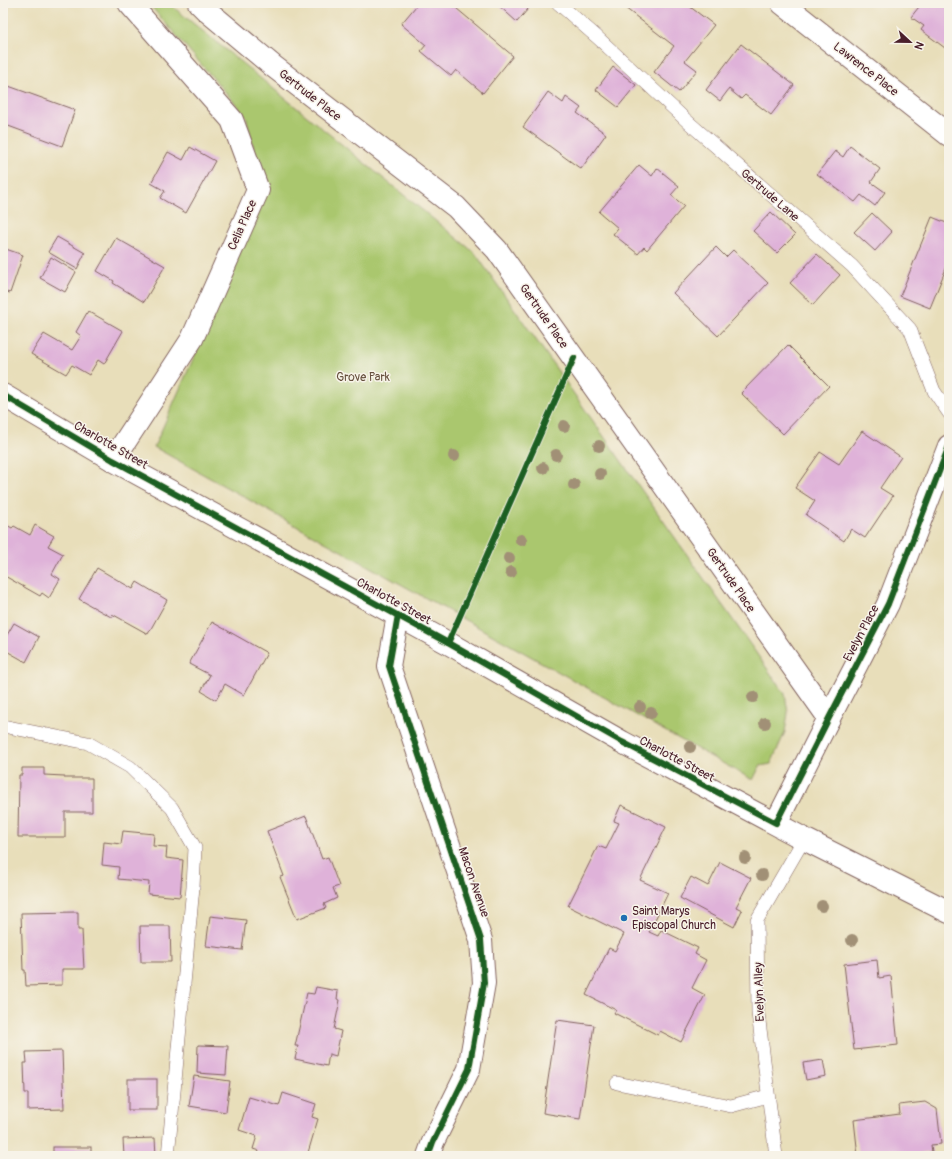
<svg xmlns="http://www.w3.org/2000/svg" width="952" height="1159" font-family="Pangolin,sans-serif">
  <rect width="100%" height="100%" fill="#f7f3e8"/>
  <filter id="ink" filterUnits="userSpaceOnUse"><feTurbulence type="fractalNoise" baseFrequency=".025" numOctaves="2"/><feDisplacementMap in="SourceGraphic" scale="8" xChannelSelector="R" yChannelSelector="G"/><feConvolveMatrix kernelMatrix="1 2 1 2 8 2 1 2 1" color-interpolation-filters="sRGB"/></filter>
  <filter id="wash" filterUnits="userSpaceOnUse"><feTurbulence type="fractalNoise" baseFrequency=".012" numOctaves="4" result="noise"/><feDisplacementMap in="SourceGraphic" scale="16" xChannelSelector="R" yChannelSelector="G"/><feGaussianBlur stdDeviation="0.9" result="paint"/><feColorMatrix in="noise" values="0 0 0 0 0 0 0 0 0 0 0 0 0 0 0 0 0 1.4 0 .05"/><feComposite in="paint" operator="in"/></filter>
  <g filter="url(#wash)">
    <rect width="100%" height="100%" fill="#e8deba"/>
    <polygon fill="#aac76e" stroke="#7a734c" points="148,3 170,3 172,6 475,253 785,694 788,713 785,732 771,764 760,766 753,780 154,447 198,348 264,191 246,116"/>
    <g id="blocks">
      <g fill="#dfb2d9">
        <polygon points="412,3 450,3 513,56 483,93 456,70 451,76 421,51 426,45 401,24 416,6"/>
        <polygon points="496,3 533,3 517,22"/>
        <polygon points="621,3 685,3 714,25 685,61 697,70 679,92 654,72 674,46 620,4"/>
        <polygon points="922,3 949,3 949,51 921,30 924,26 911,17"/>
        <polygon points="741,44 794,85 771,115 745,95 741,99 729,89 720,101 706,90"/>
        <polygon points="613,67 636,85 618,107 596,90"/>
        <polygon points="3,84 75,110 62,146 3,124"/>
        <polygon points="548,92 563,103 566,97 581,108 577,113 606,134 581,169 523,127"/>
        <polygon points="850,146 880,169 871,182 885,192 875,206 861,195 855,202 817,174 835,151 843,157"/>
        <polygon points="190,147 215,161 186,213 160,198 165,191 151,183 168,152 183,160"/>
        <polygon points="639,165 652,176 657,168 679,186 671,195 684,206 647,250 644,247 638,254 613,234 618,228 599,212"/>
        <polygon points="771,212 795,235 777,253 753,231"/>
        <polygon points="872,213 892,232 875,251 854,232"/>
        <polygon points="932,217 949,224 949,261 930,308 900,296"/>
        <polygon points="57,237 85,253 77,269 48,252"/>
        <polygon points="116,238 165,266 144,302 113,283 114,281 97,271"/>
        <polygon points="716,247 726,257 733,250 768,283 718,336 673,293"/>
        <polygon points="3,248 23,255 10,293 3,291"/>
        <polygon points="817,254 840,275 813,305 790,283"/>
        <polygon points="51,257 76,272 65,292 40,278"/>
        <polygon points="88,311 123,331 104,364 98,360 89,375 72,365 66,374 31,354 44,334 72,350 81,336 76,332"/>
        <polygon points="788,345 829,386 783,434 741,393"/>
        <polygon points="862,431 901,457 880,488 893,496 865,538 851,529 844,541 806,515 815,501 795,488 820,452 839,464"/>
        <polygon points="3,523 12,528 14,526 30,535 35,525 54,536 48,546 63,554 52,574 60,579 49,598 42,593 40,596 3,575"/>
        <polygon points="97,568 133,589 137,582 167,600 148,634 112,614 111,617 79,599"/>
        <polygon points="212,622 267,653 244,695 225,684 216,700 201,691 210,675 189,664"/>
        <polygon points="14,623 39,637 26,662 3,649 3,642"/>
        <polygon points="22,768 44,768 44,775 64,776 64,778 92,778 92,812 65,812 65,837 18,837 19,775 22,775"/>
        <polygon points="621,805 666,827 640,880 668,893 649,932 658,936 661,930 698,948 695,954 706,960 692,988 705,995 681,1042 660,1031 658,1035 614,1013 616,1010 586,995 609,948 615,951 624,934 568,906 598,846 606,849 619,823 614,821"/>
        <polygon points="306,816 322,859 328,857 339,886 333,888 337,898 324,904 326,908 297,919 280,877 284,876 267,831"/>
        <polygon points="123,831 154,834 153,846 167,847 166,858 183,860 180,897 148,894 149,882 118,879 119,867 102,865 104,842 121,844"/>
        <polygon points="720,862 751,878 736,907 742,910 734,927 680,898 691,877 708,886"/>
        <polygon points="78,912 78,930 82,930 84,969 62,969 62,985 26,986 25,970 23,970 21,913"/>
        <polygon points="210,916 246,920 242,950 206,946"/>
        <polygon points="140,926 170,926 171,962 141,962"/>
        <polygon points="877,960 879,978 891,976 898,1045 854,1050 844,964"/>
        <polygon points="316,987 338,991 337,999 340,1000 334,1029 341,1031 336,1056 329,1054 327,1066 295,1059 298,1046 295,1046 307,993 314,994"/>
        <polygon points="557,1020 594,1025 580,1119 543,1113"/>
        <polygon points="198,1045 228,1046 226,1075 197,1073"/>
        <polygon points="62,1051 64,1109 28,1110 28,1093 25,1093 24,1063 27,1063 26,1052"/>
        <polygon points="823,1060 826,1076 806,1080 803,1063"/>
        <polygon points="194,1076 230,1081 226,1112 189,1106"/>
        <rect x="128" y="1079" width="29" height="31"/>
        <polygon points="283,1093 316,1104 312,1117 318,1119 307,1156 257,1156 259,1151 253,1149 257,1136 239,1130 249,1097 279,1106"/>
        <polygon points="925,1102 937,1109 941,1144 931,1145 932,1152 914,1155 914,1156 858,1156 854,1120 900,1114 899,1105"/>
        <polygon points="155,1138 156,1156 124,1156 123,1139"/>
        <rect x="53" y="1147" width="38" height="9"/>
      </g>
    </g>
  </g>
  <g filter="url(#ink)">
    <use href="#blocks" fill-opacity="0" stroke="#81625d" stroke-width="1"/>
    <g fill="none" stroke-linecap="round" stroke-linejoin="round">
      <defs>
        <g id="service">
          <polyline points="558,3 597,37 687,121 852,266 910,329 934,391 949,413"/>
          <polyline points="3,726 88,743 130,767 172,808 195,848 193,887 168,1156"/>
          <polyline points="617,1083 731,1106 768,1096"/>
          <polyline points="776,1156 758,1013 757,920 804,839"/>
        </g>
        <g id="minor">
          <polyline points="199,3 206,10 273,66 456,207 497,250 829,718"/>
          <polyline points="782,3 949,135"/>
          <polyline points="113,460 192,339 258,190 232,120 129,3"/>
          <polyline points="398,615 389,666 481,940 484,983 469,1069 433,1142 428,1156"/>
          <polyline points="776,823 829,718 888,604 949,446"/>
        </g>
        <polyline id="tertiary" points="3,395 113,460 448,643 622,742 804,839 949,912"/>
      </defs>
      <use href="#service" stroke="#81625d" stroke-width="14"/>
      <use href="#minor" stroke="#81625d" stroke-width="24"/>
      <use href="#tertiary" stroke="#81625d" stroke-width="24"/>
      <use href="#service" stroke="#fff" stroke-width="13"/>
      <use href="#minor" stroke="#fff" stroke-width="22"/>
      <use href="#tertiary" stroke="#fff" stroke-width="22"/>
      <defs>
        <g id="cycleway">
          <polyline points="3,395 113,460 448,643 622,742 776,823 829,718 888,604 949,446"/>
          <polyline points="398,615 389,666 481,940 484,983 469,1069 433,1142 428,1156"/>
          <polyline points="448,643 574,358"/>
        </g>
      </defs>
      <use href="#cycleway" stroke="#f7f3e8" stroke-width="8"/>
      <use href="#cycleway" stroke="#1b5e20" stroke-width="6"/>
    </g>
    <g fill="#a19076">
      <circle cx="564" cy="426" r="6"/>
      <circle cx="599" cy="446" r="6"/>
      <circle cx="556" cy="455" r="6"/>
      <circle cx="454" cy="456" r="6"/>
      <circle cx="543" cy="468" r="6"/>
      <circle cx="600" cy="474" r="6"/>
      <circle cx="574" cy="485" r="6"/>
      <circle cx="521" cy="540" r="6"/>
      <circle cx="509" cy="558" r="6"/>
      <circle cx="511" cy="572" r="6"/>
      <circle cx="753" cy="697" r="6"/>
      <circle cx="640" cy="707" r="6"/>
      <circle cx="651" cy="713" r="6"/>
      <circle cx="765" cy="723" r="6"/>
      <circle cx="690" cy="747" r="6"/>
      <circle cx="745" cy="858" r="6"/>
      <circle cx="762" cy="875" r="6"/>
      <circle cx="822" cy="906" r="6"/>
      <circle cx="852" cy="940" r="6"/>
    </g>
  </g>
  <circle fill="#1f6fb2" stroke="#f7f3e8" stroke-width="1.5" cx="624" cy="918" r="4"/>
  <g text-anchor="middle" stroke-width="3" stroke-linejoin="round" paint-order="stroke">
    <g font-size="12" fill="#4a1f2b" stroke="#f7f3e8">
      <text transform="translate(866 69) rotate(38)" y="4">Lawrence Place</text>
      <text transform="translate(310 95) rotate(38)" y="4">Gertrude Place</text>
      <text transform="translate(770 195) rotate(41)" y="4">Gertrude Lane</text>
      <text transform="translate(242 225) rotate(-66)" y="4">Celia Place</text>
      <text transform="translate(544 316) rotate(55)" y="4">Gertrude Place</text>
      <text transform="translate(111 445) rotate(30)" y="4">Charlotte Street</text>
      <text transform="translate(731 580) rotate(55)" y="4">Gertrude Place</text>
      <text transform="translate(394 601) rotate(29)" y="4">Charlotte Street</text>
      <text transform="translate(861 633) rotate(-62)" y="4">Evelyn Place</text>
      <text transform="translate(677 759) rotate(28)" y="4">Charlotte Street</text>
      <text transform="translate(474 882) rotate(71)" y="4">Macon Avenue</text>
      <text transform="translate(759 992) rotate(-92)" y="4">Evelyn Alley</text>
    </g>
    <g font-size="12" fill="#67513f" stroke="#f7f3e8">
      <text x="363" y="381">Grove Park</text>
    </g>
    <g font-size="12" fill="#4a1f2b" stroke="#f7f3e8" text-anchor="start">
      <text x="632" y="915">Saint Marys<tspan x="632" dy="14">Episcopal Church</tspan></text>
    </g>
  </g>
  <rect width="952" height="1159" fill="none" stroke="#f7f3e8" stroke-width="16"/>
  <g transform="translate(910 42) rotate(112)" stroke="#f7f3e8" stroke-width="3" paint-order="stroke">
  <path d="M0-3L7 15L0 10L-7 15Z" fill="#4a1f2b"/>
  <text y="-6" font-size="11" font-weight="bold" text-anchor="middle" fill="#4a1f2b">N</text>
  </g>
</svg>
